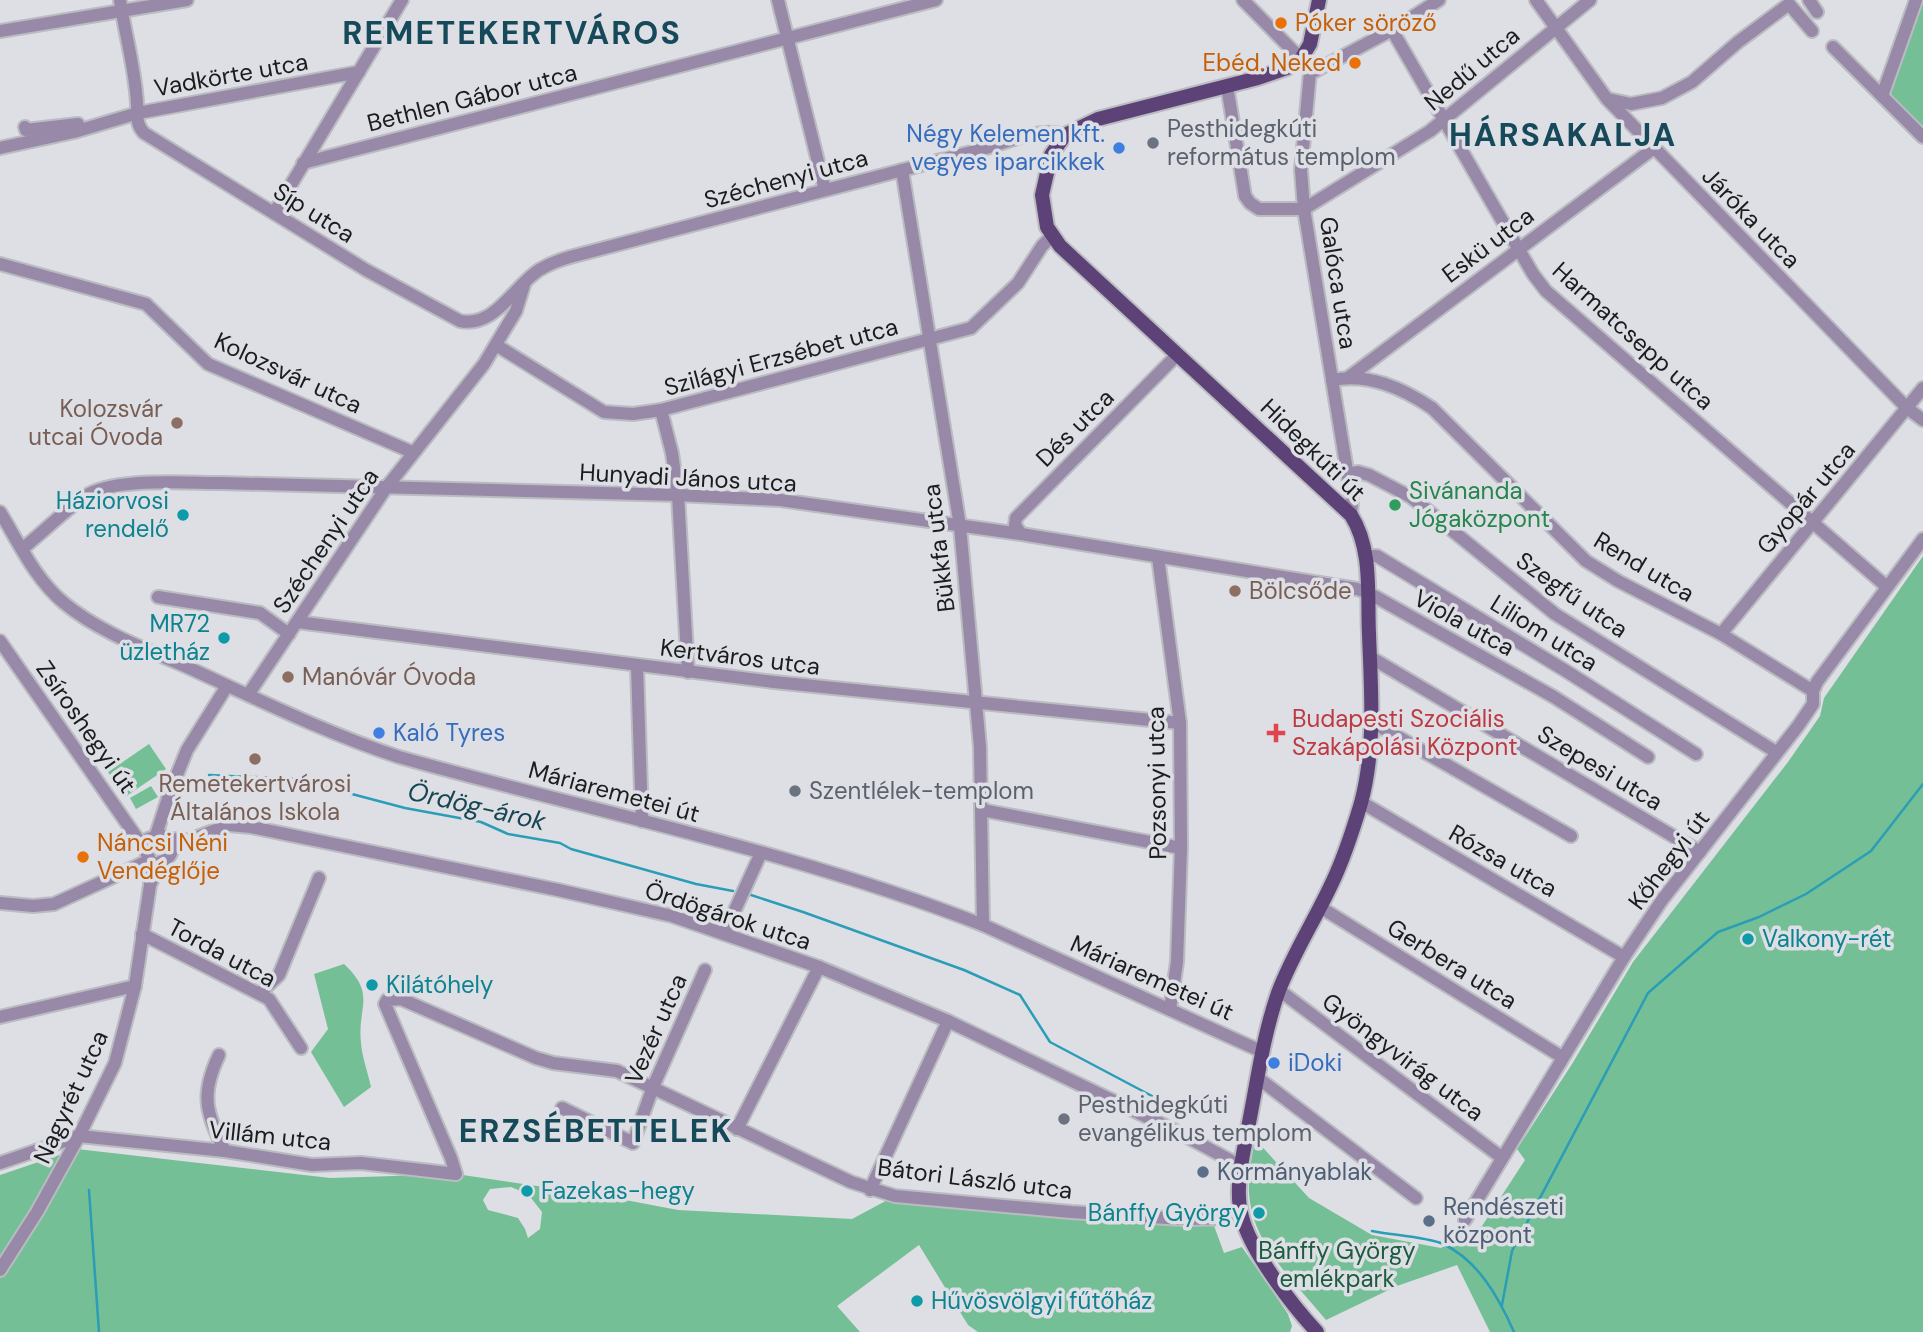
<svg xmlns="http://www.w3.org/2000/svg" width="1923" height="1332" font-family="'DM Sans',sans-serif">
  <rect width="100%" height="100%" fill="#dddfe5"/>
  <g fill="#75bf97" fill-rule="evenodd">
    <polygon points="1920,0 1923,0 1923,131 1887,95"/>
    <path d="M1923,556v776h-433l-33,-67 -60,21 -71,34c-31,-38 -74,-75 -77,-127 -1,-18 3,-36 6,-54l54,59 63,37 69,13 41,-22 43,-66 -8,-11 55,-85 61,-102 155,-200 32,-46 4,-18z"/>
    <polygon points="149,744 166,769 125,797 108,772"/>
    <polygon points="151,786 158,797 136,809 130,798"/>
    <path d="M344,964c33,31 13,42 17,79 1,14 7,30 10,44l-27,20 -33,-55 17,-23 -14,-55z"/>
    <path d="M77,1149l253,29 126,-4 143,21 79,15 174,9 43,-23 318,27 11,30 18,-6 46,67 4,12 -2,6h-312l-10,-7 -49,-80 -82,61 23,26h-860v-157zM511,1187l17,7 14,18 -2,17 -12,9 -3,-9 -7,-11 -30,-8 -5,-10 7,-11z"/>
  </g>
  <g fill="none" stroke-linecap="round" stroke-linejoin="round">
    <g stroke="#2b9db6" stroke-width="2.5">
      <polyline points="209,775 295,779 405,808 481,822 508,834 560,843 571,849 696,884 733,891"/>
      <polyline points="748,894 803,912 964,970 1020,995 1050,1042 1169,1105"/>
      <polyline points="89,1190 99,1332"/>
      <path d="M1372,1231c19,4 55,6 71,13 35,16 56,54 71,88"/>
      <polyline points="1502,1305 1512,1251 1648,993 1718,932 1759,917 1806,894 1871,851 1923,784"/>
    </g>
    <defs>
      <g id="minor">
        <path d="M120,0c5,34 15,68 17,103 1,11 -2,21 7,30l222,137 94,51c35,7 53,-34 79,-51 10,-6 20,-10 31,-13l409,-107c27,-7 58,-23 86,-15"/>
        <polyline points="778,0 825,190"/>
        <polyline points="1243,0 1301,59 1310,72 1301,170 1304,209 1352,501 1351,515"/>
        <polyline points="1536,0 1607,99 1907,408 1923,420"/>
        <polyline points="1809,0 1817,12"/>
        <polyline points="1392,30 1533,274 1546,291 1887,587"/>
        <polyline points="0,31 187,0"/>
        <polyline points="1833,47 1923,137"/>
        <polyline points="1310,72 1315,71 1392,30 1439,0"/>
        <polyline points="1227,86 1245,196 1250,203 1259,209 1304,209 1430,131 1590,0"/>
        <polyline points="1882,96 1916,0"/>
        <polyline points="1608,99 1631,104 1662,98 1692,82 1738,42 1789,4 1812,31"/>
        <polyline points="25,127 26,130 78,124"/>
        <polyline points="0,148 74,132 138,113 359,72"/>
        <polyline points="303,163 936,0"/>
        <polyline points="902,170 960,526 980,747 983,925"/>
        <polyline points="274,213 402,0"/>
        <polyline points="0,264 146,304 208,364 412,452"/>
        <polyline points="496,345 604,412 633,414 661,410 971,328 1018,283 1042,246 1052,236"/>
        <polyline points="1349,377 1654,148"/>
        <path d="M1332,380c37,-7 70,8 100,28l154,153 32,20 103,53 92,57"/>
        <polyline points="661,410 672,453 678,495 688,672"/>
        <polyline points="1348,474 1358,472 1369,475 1411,497 1555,614 1776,752"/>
        <path d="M0,512c19,31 35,67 64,91 35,29 82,46 123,64 70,32 139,66 212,90 195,55 395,94 584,168l280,127"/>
        <polyline points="1021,534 1015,525 1016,518 1177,355"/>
        <path d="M22,549c21,-17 40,-36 62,-52 28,-20 102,-14 137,-14l457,12 102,5 241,34 336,55 10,3 187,105 94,60"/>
        <polyline points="1366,556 1377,556 1566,671 1696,754"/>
        <polyline points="1158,557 1180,723 1181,848 1177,962 1170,1009"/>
        <polyline points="158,597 260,613 289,634"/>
        <polyline points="297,622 774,682 1180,723"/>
        <polyline points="1721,634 1923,388"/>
        <polyline points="0,641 144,848"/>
        <polyline points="1370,657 1700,852"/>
        <polyline points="637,666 642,821"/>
        <polyline points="248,695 386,488 484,364 516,311 524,285"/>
        <polyline points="1372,722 1571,836"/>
        <polyline points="1361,802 1624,957"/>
        <polyline points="982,810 1181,848"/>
        <polyline points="156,835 170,792 187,750 227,686"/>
        <polyline points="168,839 189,840 229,825 251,827 558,890 672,916 724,934 819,967 948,1021 1174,1130 1241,1166"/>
        <polyline points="0,903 33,906 54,904 150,860"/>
        <polyline points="1320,907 1562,1057"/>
        <polyline points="142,934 269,999 301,1048"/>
        <polyline points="724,934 761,853"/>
        <polyline points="1279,990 1501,1157"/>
        <polyline points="260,993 279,975 319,878"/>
        <polyline points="0,1017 135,986"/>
        <path d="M219,1055c-19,40 -13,58 6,96"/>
        <polyline points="1258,1078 1416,1198"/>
        <polyline points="562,1108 633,1143 653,1087 705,970"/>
        <polyline points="737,1129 819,967"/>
        <polyline points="0,1163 79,1136 225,1151 312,1165 361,1163 456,1174 451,1158 385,1004 387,1000 401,999 536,1058 553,1063 617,1071 851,1182 895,1196 1071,1212 1183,1219 1242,1218"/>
        <polyline points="870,1190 948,1021"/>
        <polyline points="1465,1220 1624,957 1662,900 1798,726 1813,704 1813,691 1817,682 1923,539"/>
        <path d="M0,1270l37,-58 42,-76 36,-73 20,-77 15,-101 10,-23c10,-3 14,-10 11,-20l-10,-7 -13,4 -4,9 6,12v25"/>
      </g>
      <path id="major" d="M1317,1332c-25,-27 -66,-80 -75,-115 -8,-28 1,-61 6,-89 9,-45 15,-92 30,-135 14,-38 37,-73 54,-110 12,-25 21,-53 29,-80 15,-56 10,-112 8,-169 -2,-39 4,-84 -18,-119l-291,-269 -13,-19 -5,-32 9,-40 14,-20 33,-16 160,-41 29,-10 14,-9 9,-15 9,-44"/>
    </defs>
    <use href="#minor" stroke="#babcc1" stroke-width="16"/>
    <use href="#major" stroke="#babcc1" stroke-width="18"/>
    <use href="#minor" stroke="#9789a7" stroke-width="12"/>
    <use href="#major" stroke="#5c4276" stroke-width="14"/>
  </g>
  <g fill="#e8710a" stroke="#dddfe5" stroke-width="2.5">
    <circle cx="1281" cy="23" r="7"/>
    <circle cx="1355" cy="63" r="7"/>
    <circle cx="83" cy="857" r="7"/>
  </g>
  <g fill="#6b7280" stroke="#dddfe5" stroke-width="2.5">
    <circle cx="1153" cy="143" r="7"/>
    <circle cx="795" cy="791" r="7"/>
    <circle cx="1064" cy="1119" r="7"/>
  </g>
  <g fill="#3f7fe0" stroke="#dddfe5" stroke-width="2.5">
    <circle cx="1119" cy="148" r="7"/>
    <circle cx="379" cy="733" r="7"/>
    <circle cx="1274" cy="1063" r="7"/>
  </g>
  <g fill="#8d6e63" stroke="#dddfe5" stroke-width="2.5">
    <circle cx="177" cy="423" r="7"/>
    <circle cx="1235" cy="591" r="7"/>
    <circle cx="288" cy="677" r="7"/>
    <circle cx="255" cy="759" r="7"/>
  </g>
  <circle fill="#2e9e5b" stroke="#dddfe5" stroke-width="2.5" cx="1395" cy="505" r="7"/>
  <g fill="#0f9aa8" stroke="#dddfe5" stroke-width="2.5">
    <circle cx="183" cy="515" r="7"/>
    <circle cx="224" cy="638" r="7"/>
    <circle cx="1748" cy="939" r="7"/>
    <circle cx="372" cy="985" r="7"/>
    <circle cx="527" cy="1191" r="7"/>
    <circle cx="1259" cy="1213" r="7"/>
    <circle cx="917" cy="1301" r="7"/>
  </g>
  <path fill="#e0444e" stroke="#dddfe5" stroke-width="2.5" d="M1272.5 722.5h7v7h7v7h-7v7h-7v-7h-7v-7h7z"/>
  <g fill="#5c6f8a" stroke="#dddfe5" stroke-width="2.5">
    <circle cx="1203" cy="1172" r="7"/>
    <circle cx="1429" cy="1221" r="7"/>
  </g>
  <g text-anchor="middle" stroke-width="7" stroke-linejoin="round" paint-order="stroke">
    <g font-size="24" fill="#c56008" stroke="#dddfe5" text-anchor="start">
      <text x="1295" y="31">Póker söröző</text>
      <text x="1341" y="71" text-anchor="end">Ebéd. Neked</text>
      <text x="97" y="851">Náncsi Néni<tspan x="97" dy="28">Vendéglője</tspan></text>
    </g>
    <g font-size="24" fill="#1b1c1e" stroke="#dddfe5">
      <text transform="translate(1472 69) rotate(-40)" y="8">Nedű utca</text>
      <text transform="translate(231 75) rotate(-10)" y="8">Vadkörte utca</text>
      <text transform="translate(472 98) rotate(-14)" y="8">Bethlen Gábor utca</text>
      <text transform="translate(786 179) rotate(-15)" y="8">Széchenyi utca</text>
      <text transform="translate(314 213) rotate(32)" y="8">Síp utca</text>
      <text transform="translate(1751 218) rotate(46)" y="8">Járóka utca</text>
      <text transform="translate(1488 245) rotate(-37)" y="8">Eskü utca</text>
      <text transform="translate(1338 283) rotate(81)" y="8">Galóca utca</text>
      <text transform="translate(1633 336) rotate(42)" y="8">Harmatcsepp utca</text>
      <text transform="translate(781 357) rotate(-15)" y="8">Szilágyi Erzsébet utca</text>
      <text transform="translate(288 373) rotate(25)" y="8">Kolozsvár utca</text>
      <text transform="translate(1075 428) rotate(-45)" y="8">Dés utca</text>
      <text transform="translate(1313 450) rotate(44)" y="8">Hidegkúti út</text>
      <text transform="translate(688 478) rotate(3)" y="8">Hunyadi János utca</text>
      <text transform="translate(1806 498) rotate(-50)" y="8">Gyopár utca</text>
      <text transform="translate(326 541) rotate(-56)" y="8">Széchenyi utca</text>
      <text transform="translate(939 548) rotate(-97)" y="8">Bükkfa utca</text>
      <text transform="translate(1644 567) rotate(31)" y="8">Rend utca</text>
      <text transform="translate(1572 595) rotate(35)" y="8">Szegfű utca</text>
      <text transform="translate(1464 623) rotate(29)" y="8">Viola utca</text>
      <text transform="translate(1544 633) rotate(32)" y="8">Liliom utca</text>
      <text transform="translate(740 657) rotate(7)" y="8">Kertváros utca</text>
      <text transform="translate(86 727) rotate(55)" y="8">Zsíroshegyi út</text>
      <text transform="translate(1600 768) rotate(31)" y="8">Szepesi utca</text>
      <text transform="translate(1157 783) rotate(-91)" y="8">Pozsonyi utca</text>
      <text transform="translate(614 792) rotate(15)" y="8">Máriaremetei út</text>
      <text transform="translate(1669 860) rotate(-53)" y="8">Kőhegyi út</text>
      <text transform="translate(1503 861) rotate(30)" y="8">Rózsa utca</text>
      <text transform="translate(728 916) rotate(18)" y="8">Ördögárok utca</text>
      <text transform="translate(222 953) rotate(28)" y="8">Torda utca</text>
      <text transform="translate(1452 964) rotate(32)" y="8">Gerbera utca</text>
      <text transform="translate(1152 978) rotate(24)" y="8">Máriaremetei út</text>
      <text transform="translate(656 1029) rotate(-66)" y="8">Vezér utca</text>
      <text transform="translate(1403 1057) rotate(37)" y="8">Gyöngyvirág utca</text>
      <text transform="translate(71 1097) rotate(-65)" y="8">Nagyrét utca</text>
      <text transform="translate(270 1136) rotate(6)" y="8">Villám utca</text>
      <text transform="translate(975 1179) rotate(7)" y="8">Bátori László utca</text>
    </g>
    <g font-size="24" fill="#5b616d" stroke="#dddfe5" text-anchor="start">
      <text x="1167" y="137">Pesthidegkúti<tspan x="1167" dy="28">református templom</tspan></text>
      <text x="809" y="799">Szentlélek-templom</text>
      <text x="1078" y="1113">Pesthidegkúti<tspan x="1078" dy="28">evangélikus templom</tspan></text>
    </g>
    <g font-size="24" fill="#366cbe" stroke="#dddfe5" text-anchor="start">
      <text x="1105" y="142" text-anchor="end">Négy Kelemen kft.<tspan x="1105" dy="28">vegyes iparcikkek</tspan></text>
      <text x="393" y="741">Kaló Tyres</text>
      <text x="1288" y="1071">iDoki</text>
    </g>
    <g font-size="24" fill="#785e54" stroke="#dddfe5" text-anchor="start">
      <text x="163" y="417" text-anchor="end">Kolozsvár<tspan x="163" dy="28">utcai Óvoda</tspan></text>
      <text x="1249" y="599">Bölcsőde</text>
      <text x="302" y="685">Manóvár Óvoda</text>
      <text x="255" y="792" text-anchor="middle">Remetekertvárosi<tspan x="255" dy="28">Általános Iskola</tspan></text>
    </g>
    <g font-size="24" fill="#27864d" stroke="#dddfe5" text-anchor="start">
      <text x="1409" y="499">Sivánanda<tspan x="1409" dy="28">Jógaközpont</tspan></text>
    </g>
    <g font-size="24" fill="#0d838f" stroke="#dddfe5" text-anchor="start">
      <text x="169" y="509" text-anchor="end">Háziorvosi<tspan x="169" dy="28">rendelő</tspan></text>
      <text x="210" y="632" text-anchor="end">MR72<tspan x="210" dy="28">üzletház</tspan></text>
      <text x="1762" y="947">Valkony-rét</text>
      <text x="386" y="993">Kilátóhely</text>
      <text x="541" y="1199">Fazekas-hegy</text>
      <text x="1245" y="1221" text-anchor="end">Bánffy György</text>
      <text x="931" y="1309">Hűvösvölgyi fűtőház</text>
    </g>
    <g font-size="24" fill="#be3a42" stroke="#dddfe5" text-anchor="start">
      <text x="1292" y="727">Budapesti Szociális<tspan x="1292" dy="28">Szakápolási Központ</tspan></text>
    </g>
    <g font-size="24" fill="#4e5e75" stroke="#dddfe5" text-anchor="start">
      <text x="1217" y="1180">Kormányablak</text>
      <text x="1443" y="1215">Rendészeti<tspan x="1443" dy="28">központ</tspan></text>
    </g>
    <g font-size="24" fill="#1e5c3f" stroke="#dddfe5">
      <text x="1337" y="1259">Bánffy György<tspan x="1337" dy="28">emlékpark</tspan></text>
    </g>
    <g font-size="26" font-style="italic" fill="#174652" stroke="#dddfe5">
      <text transform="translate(477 806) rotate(13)" y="9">Ördög-árok</text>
    </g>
    <g font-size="32" font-weight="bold" letter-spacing="2" fill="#164a5a" stroke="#dddfe5">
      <text x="512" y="44">REMETEKERTVÁROS</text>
      <text x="1563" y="146">HÁRSAKALJA</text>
      <text x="596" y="1142">ERZSÉBETTELEK</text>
    </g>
  </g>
</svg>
